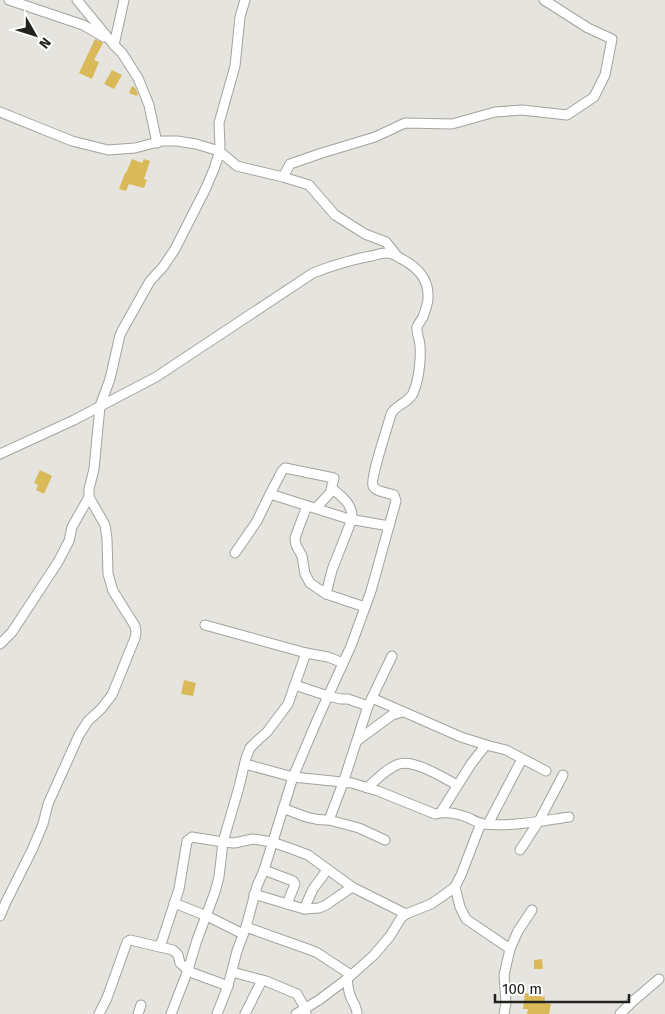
<svg xmlns="http://www.w3.org/2000/svg" width="665" height="1014" font-family="'Fira Sans',sans-serif">
  <rect width="100%" height="100%" fill="#e6e4de"/>
  <g fill="#daba58">
    <polygon points="95,39 103,43 94,60 99,62 92,79 79,73"/>
    <polygon points="112,70 122,75 114,89 104,84"/>
    <polygon points="132,86 135,88 138,94 137,96 129,93"/>
    <polygon points="132,159 142,163 144,159 150,161 144,179 147,180 144,188 129,184 126,191 119,189 125,173 126,173"/>
    <polygon points="40,470 52,476 44,494 36,490 38,485 34,483"/>
    <polygon points="184,680 196,683 193,696 181,694"/>
    <polygon points="542,959 543,969 534,969 534,960"/>
    <polygon points="525,993 545,997 544,1003 551,1004 549,1014 527,1014 528,1009 523,1009"/>
  </g>
  <g fill="none" stroke-linecap="round" stroke-linejoin="round">
    <defs>
      <g id="minor">
        <polyline points="9,0 83,25 104,37"/>
        <polyline points="77,0 114,45 122,53 138,78 149,105 157,143"/>
        <polyline points="114,45 124,0"/>
        <polyline points="0,112 72,141 108,150 135,148 162,141 177,141 196,144 219,151 237,166 283,177 309,185 335,215 365,234 386,242 397,256"/>
        <polyline points="283,177 290,164 322,153 375,137 405,123 452,124 495,112 522,110 567,115 594,97 605,75 612,39 588,28 544,0"/>
        <path d="M0,454l74,-34 82,-43 157,-104c20,-8 37,-13 58,-17 5,-1 10,-3 15,-3 5,0 11,3 14,5 16,8 28,19 28,37 1,7 -3,16 -5,22 -2,4 -5,7 -6,10 -1,6 3,13 3,19 1,13 -1,32 -6,45 -4,12 -18,13 -23,23 -3,12 -21,64 -18,72 3,6 16,7 21,9l2,6 -25,90 -20,55 -33,72 -25,59 -29,93 -7,16 -11,41 -9,24 -9,35 -11,28"/>
        <path d="M332,488c10,9 21,16 20,31l-20,51 -6,24 39,13"/>
        <polyline points="307,506 299,527 295,538 296,545 302,556 305,574 310,583 326,594"/>
        <polyline points="316,508 330,493 334,478 285,468 282,471 270,494 349,519 389,526"/>
        <polyline points="235,553 257,521 270,494"/>
        <polyline points="205,625 306,653 328,657 343,663"/>
        <polyline points="0,644 12,632 58,562 69,541 72,527 89,497"/>
        <polyline points="295,685 328,696 341,699 348,699 368,706"/>
        <polyline points="372,698 461,737 486,745 506,750 546,771"/>
        <polyline points="358,740 392,715 403,712"/>
        <path d="M245,764l48,13 59,6 26,8 57,23c12,-3 22,-1 34,4 4,2 9,5 14,6 28,3 58,-3 86,-7"/>
        <path d="M367,788c10,-9 20,-20 32,-24 15,-5 45,14 58,21"/>
        <path d="M283,808c15,6 29,13 46,12"/>
        <polyline points="441,812 471,764 486,745"/>
        <polyline points="488,824 522,759"/>
        <polyline points="385,840 359,828 329,820 343,783 368,706 392,656"/>
        <polyline points="520,850 539,821 563,775"/>
        <polyline points="264,870 293,881 295,884 287,904"/>
        <polyline points="455,887 460,907 466,919 510,949"/>
        <polyline points="254,894 304,909 319,908 326,905 352,887"/>
        <polyline points="174,903 207,916 243,934"/>
        <polyline points="304,909 313,889 327,870"/>
        <polyline points="0,916 6,902 32,850 43,824 48,804 79,735 88,721 101,709 112,695 135,638 136,632 135,626 113,591 108,574 107,539 105,525 89,497 89,489 94,469 100,406 110,379 120,335 123,329 150,281 163,267 175,249 205,190 214,169 218,157 220,147 219,123 235,66 240,17 245,0"/>
        <polyline points="246,927 316,952 351,975"/>
        <polyline points="232,972 266,981 297,994 305,1008 306,1014"/>
        <path d="M347,979c1,5 1,11 3,16 2,7 7,11 7,19"/>
        <polyline points="228,986 190,972 180,963 178,955 173,950 160,947 179,889 187,841 192,837 223,842 234,843 253,839 272,842 292,849 308,855 352,887 406,914"/>
        <polyline points="99,1014 107,998 127,942 130,940 160,947"/>
        <polyline points="138,1014 141,1005"/>
        <polyline points="171,1014 188,970 197,940 215,892 219,877 223,842 239,787 246,758 250,748 258,740 267,732 288,704 306,653"/>
        <polyline points="245,1014 262,980"/>
        <polyline points="296,1014 319,1000 347,979 374,955 390,936 401,918 406,914 431,904 444,895 455,887 461,875 481,823"/>
        <polyline points="504,1014 506,1003 504,975 510,949 518,931 532,910"/>
        <polyline points="620,1014 632,1002 659,979"/>
      </g>
    </defs>
    <use href="#minor" stroke="#a4a29c" stroke-width="11"/>
    <use href="#minor" stroke="#fff" stroke-width="9"/>
  </g>
  <g transform="translate(35 35) rotate(129)" stroke="#ffffff" stroke-width="4" paint-order="stroke">
  <path d="M0-4L9 19L0 12L-9 19Z" fill="#23221f"/>
  <text y="-8" font-size="14" font-weight="bold" text-anchor="middle" fill="#23221f">N</text>
  </g>
  <path d="M495 994v8h134v-8" fill="none" stroke="#23221f" stroke-width="2.5"/>
  <text x="502" y="994" font-size="15" fill="#23221f" stroke="#ffffff" stroke-width="4" paint-order="stroke">100 m</text>
</svg>
